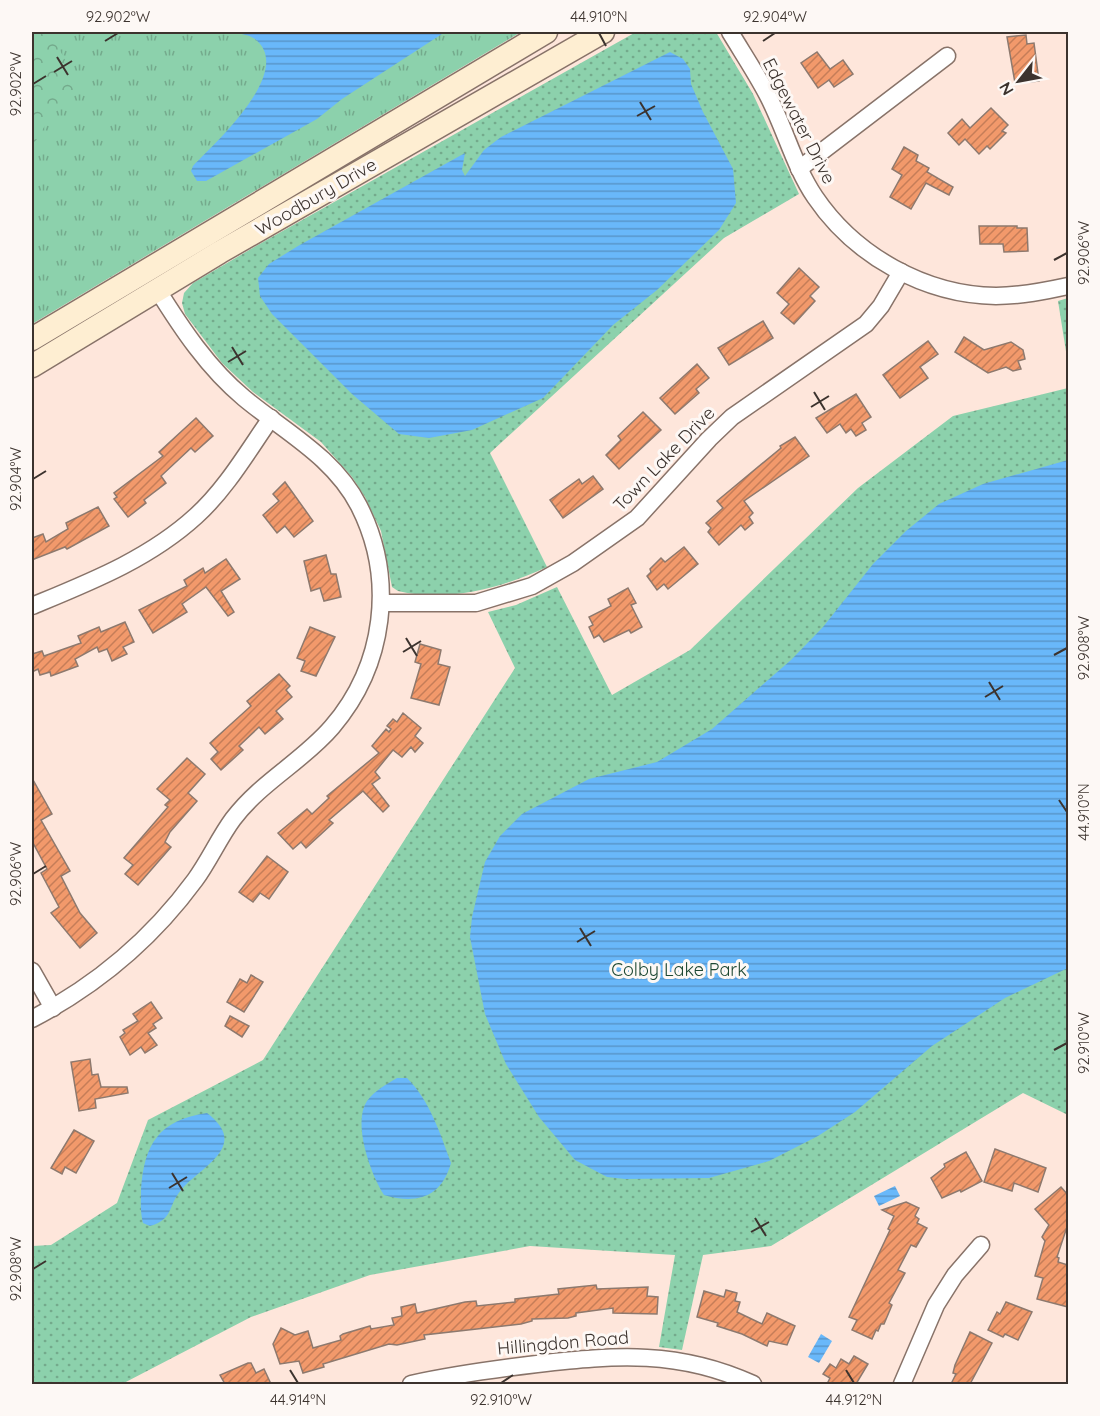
<svg xmlns="http://www.w3.org/2000/svg" width="1100" height="1416" font-family="Quicksand,sans-serif">
  <defs>
    <pattern id="grass-tufts" width="24" height="20" patternUnits="userSpaceOnUse" patternTransform="scale(1.5)"><rect width="24" height="20" fill="#8cd1ac"/><path d="M3 7l-1-3M5 7V3M7 7l1-3M15 17l-1-3M17 17v-4M19 17l1-3" fill="none" stroke="#74aa8c"/></pattern>
    <pattern id="forest-crowns" width="20" height="18" patternUnits="userSpaceOnUse" patternTransform="scale(1.5)"><rect width="20" height="18" fill="#8cd1ac"/><path d="M2 6a3 3 0 1 1 6 0M12 15a3 3 0 1 1 6 0" fill="none" stroke="#74aa8c"/></pattern>
    <pattern id="park-dots" width="8" height="8" patternUnits="userSpaceOnUse" patternTransform="scale(1.5)"><rect width="8" height="8" fill="#8cd1ac"/><path d="M2 2h.1M6 6h.1" fill="none" stroke="#74aa8c" stroke-width="1.8" stroke-linecap="round"/></pattern>
    <pattern id="water-rules" width="6" height="5" patternUnits="userSpaceOnUse" patternTransform="scale(1.5)"><rect width="6" height="5" fill="#69b8fa"/><path d="M0 2.5h6" fill="none" stroke="#5896cb"/></pattern>
    <pattern id="building-hatch" width="6" height="6" patternUnits="userSpaceOnUse" patternTransform="scale(1.5)"><rect width="6" height="6" fill="#f2996b"/><path d="M-1 1l2-2M0 6l6-6M5 7l2-2" fill="none" stroke="#c57d58"/></pattern>
  </defs>
  <rect width="100%" height="100%" fill="#fee6db"/>
  <polygon fill="url(#grass-tufts)" points="32,32 521,32 32,324"/>
  <polygon fill="url(#forest-crowns)" points="32,32 53,32 56,43 78,84 75,92 58,104 32,147"/>
  <g fill="url(#park-dots)">
    <path d="M636,32h80l37,62 46,100 -75,44 -234,215 57,114c-46,21 -98,36 -149,24l-6,-4 -11,-56 -16,-34 -13,-20 -31,-35 -68,-50 -31,-29 -37,-49 -3,-11 2,-10 9,-10 63,-37z"/>
    <polygon points="1068,298 1068,364 1058,301"/>
    <polygon points="1068,388 1068,1115 1023,1093 771,1246 703,1255 682,1350 659,1347 675,1255 530,1246 370,1275 251,1317 122,1384 32,1384 32,1246 51,1245 117,1203 148,1120 263,1060 515,668 488,612 516,605 557,587 612,695 690,650 858,488 953,416"/>
  </g>
  <g fill="url(#water-rules)">
    <path d="M233,32h212l-103,67 -25,20 -111,62h-9l-6,-10 2,-5c20,-21 103,-95 62,-127 -5,-4 -15,-5 -22,-7z"/>
    <polygon points="670,52 683,59 690,69 691,84 703,112 733,169 736,203 719,230 657,290 613,325 543,398 472,430 429,438 399,434 352,394 272,314 260,296 258,278 269,264 298,246 465,153 462,170 465,176 484,150 501,137"/>
    <polygon points="1068,460 1068,968 1005,998 932,1046 855,1112 818,1136 769,1161 709,1178 625,1179 607,1177 575,1160 539,1117 506,1064 485,1014 470,937 472,917 485,862 500,836 522,814 589,779 657,762 712,729 791,660 823,627 873,564 906,531 939,504 983,484"/>
    <path d="M397,1078h10c23,23 33,55 44,85 -10,36 -36,41 -67,32 -13,-20 -32,-72 -17,-94 7,-10 20,-17 30,-23z"/>
    <path d="M207,1113c43,33 -4,52 -26,77 -14,17 -7,29 -31,36l-7,-3c-3,-12 -2,-21 -2,-33 3,-46 18,-70 66,-77z"/>
    <polygon points="895,1186 900,1196 879,1206 874,1196"/>
    <polygon points="821,1334 832,1341 819,1363 808,1357"/>
  </g>
  <g fill="url(#building-hatch)" stroke="#8d796e" stroke-width="1.5">
    <polygon points="1026,35 1027,44 1034,43 1039,81 1015,83 1007,37"/>
    <polygon points="817,52 830,69 843,60 853,74 834,87 829,80 818,88 801,63"/>
    <polygon points="991,108 1008,125 1002,131 1006,133 990,149 987,146 979,154 965,139 959,145 948,133 962,119 970,128"/>
    <polygon points="904,147 918,155 916,161 929,168 927,172 953,187 949,195 926,183 911,209 890,197 902,175 892,169"/>
    <polygon points="979,226 1017,226 1017,228 1027,228 1028,251 1004,252 1003,244 980,244"/>
    <polygon points="799,268 819,287 810,296 815,301 794,324 781,313 789,304 777,293"/>
    <polygon points="763,321 773,338 729,365 718,348"/>
    <polygon points="964,337 984,350 1011,342 1023,350 1025,359 1018,361 1021,369 1013,371 1006,367 988,373 955,352"/>
    <polygon points="928,341 938,354 920,367 928,378 900,398 883,375"/>
    <polygon points="697,364 709,378 696,389 699,393 675,414 660,398"/>
    <polygon points="856,394 871,417 862,423 866,430 856,436 851,429 846,433 840,424 827,433 816,418"/>
    <polygon points="643,412 661,430 619,469 606,455 621,440 618,436"/>
    <polygon points="196,418 213,436 195,452 191,448 161,476 166,483 144,500 146,503 128,517 114,499 117,497 114,493 163,456 159,452"/>
    <polygon points="795,437 809,456 744,501 753,513 749,517 753,523 745,530 741,525 719,545 708,532 711,528 706,523 723,508 717,501 781,448 780,446"/>
    <polygon points="593,476 603,489 563,518 550,500 579,479 582,484"/>
    <polygon points="285,482 313,521 294,537 285,526 277,533 263,515 279,501 273,494"/>
    <polygon points="98,507 109,526 67,549 65,547 32,560 32,538 43,534 46,542 68,529 66,523"/>
    <polygon points="684,547 698,564 668,589 664,584 657,590 647,576 651,572 650,569 661,558 665,562"/>
    <polygon points="326,555 331,574 336,574 341,597 324,601 320,588 311,591 304,561"/>
    <polygon points="226,559 240,579 221,591 234,612 228,616 206,587 182,604 187,612 153,633 139,610 187,586 184,580 203,568 205,573"/>
    <polygon points="628,588 636,603 631,605 642,627 631,633 629,630 604,642 599,635 594,638 589,627 593,625 589,617 611,606 608,599"/>
    <polygon points="125,622 134,642 123,647 127,654 112,661 107,649 99,652 97,647 75,659 78,666 51,676 50,672 40,675 38,669 32,672 32,654 42,651 44,656 81,643 78,636 99,627 101,632"/>
    <polygon points="310,627 335,637 316,676 301,671 305,661 297,658"/>
    <polygon points="420,644 441,650 438,664 450,667 439,705 411,698 421,664 415,662"/>
    <polygon points="279,674 290,686 286,690 292,697 276,711 283,719 265,734 259,727 239,746 243,750 221,770 211,759 218,752 210,743 251,706 247,701"/>
    <polygon points="403,713 421,728 415,736 423,743 415,752 411,747 402,757 393,750 375,772 380,778 372,784 389,806 383,812 363,791 329,820 333,823 306,848 301,842 293,849 278,833 307,809 312,814 329,798 327,796 379,753 372,746 386,729 389,732 391,729 387,726 393,719 397,722"/>
    <polygon points="187,758 205,774 188,793 197,801 170,832 165,842 171,847 138,885 125,874 133,865 124,858 168,807 165,805 170,800 157,789"/>
    <polygon points="32,778 52,814 41,820 70,871 61,876 80,913 97,933 80,948 51,913 59,907 41,873 47,869 32,841"/>
    <polygon points="267,856 288,872 269,899 260,893 253,902 239,892"/>
    <polygon points="251,975 263,982 244,1012 227,1002 240,979 247,983"/>
    <polygon points="151,1002 162,1018 153,1024 156,1028 148,1033 157,1045 145,1053 141,1047 130,1055 120,1037 125,1033 123,1030 138,1021 133,1014"/>
    <polygon points="230,1016 249,1026 242,1037 225,1026"/>
    <polygon points="90,1059 92,1075 98,1074 101,1087 127,1087 128,1093 95,1099 96,1108 79,1111 71,1062"/>
    <polygon points="74,1130 94,1141 76,1173 65,1167 62,1174 51,1168"/>
    <polygon points="995,1149 1046,1168 1038,1192 1014,1183 1012,1191 984,1182"/>
    <polygon points="966,1152 982,1181 961,1192 960,1190 942,1198 931,1178 945,1167 944,1164"/>
    <polygon points="1061,1187 1068,1195 1068,1224 1057,1257 1059,1258 1058,1262 1068,1265 1068,1307 1037,1299 1043,1278 1035,1276 1045,1241 1042,1237 1049,1225 1035,1209"/>
    <polygon points="906,1202 919,1208 915,1216 919,1219 917,1223 927,1228 916,1247 911,1245 898,1270 905,1273 889,1303 892,1305 884,1324 881,1324 878,1331 876,1330 872,1339 852,1330 857,1320 849,1317 890,1230 888,1229 894,1216 882,1210"/>
    <polygon points="596,1285 597,1289 648,1287 647,1296 658,1297 657,1314 613,1313 613,1308 576,1313 576,1316 568,1318 532,1319 532,1321 521,1324 424,1335 425,1339 397,1345 389,1344 323,1364 324,1367 303,1373 299,1361 280,1364 273,1344 281,1328 295,1335 308,1331 313,1348 341,1340 340,1336 343,1334 370,1326 371,1329 394,1325 392,1318 402,1316 401,1307 415,1304 417,1313 465,1302 476,1301 477,1306 515,1302 515,1299 559,1294 558,1289"/>
    <polygon points="726,1290 737,1293 735,1301 740,1302 737,1312 762,1324 767,1313 795,1326 787,1345 769,1341 767,1346 742,1334 717,1326 718,1323 697,1317 704,1291 724,1297"/>
    <polygon points="1006,1302 1032,1312 1018,1340 1005,1334 1003,1337 988,1330 997,1312 1000,1314"/>
    <polygon points="970,1332 992,1343 970,1384 951,1384 956,1374 953,1373 955,1365"/>
    <polygon points="854,1356 868,1364 856,1384 827,1384 830,1378 823,1374 830,1364 836,1368 841,1359 849,1364"/>
    <polygon points="248,1363 251,1363 256,1373 264,1369 271,1384 225,1384 220,1375"/>
  </g>
  <g fill="none" stroke-linecap="round" stroke-linejoin="round">
    <defs>
      <g id="minor">
        <path d="M730,32c12,20 26,41 37,62 18,34 27,72 48,103 40,59 110,98 181,99 25,0 49,-5 72,-10"/>
        <polyline points="799,169 947,56"/>
        <polyline points="381,603 476,603 532,586 573,563 637,518 709,439 732,417 866,324 881,306 901,272"/>
        <path d="M32,606c58,-24 117,-47 164,-90 30,-27 52,-65 75,-98"/>
        <polyline points="32,971 53,1008"/>
        <path d="M32,1019c65,-34 119,-79 163,-139 14,-19 24,-42 38,-61 28,-37 70,-58 99,-92 53,-62 64,-148 27,-221 -25,-49 -74,-74 -115,-108 -36,-30 -62,-69 -87,-109"/>
        <path d="M411,1384c41,-9 84,-15 126,-20 79,-9 142,-14 216,20"/>
        <polyline points="902,1384 936,1305 955,1275 981,1245"/>
      </g>
      <g id="secondary">
        <polyline points="32,339 546,32"/>
        <polyline points="32,366 220,252 603,32"/>
      </g>
    </defs>
    <use href="#minor" stroke="#887369" stroke-width="19"/>
    <use href="#secondary" stroke="#887369" stroke-width="25"/>
    <use href="#minor" stroke="#fff" stroke-width="16"/>
    <use href="#secondary" stroke="#feeed2" stroke-width="22"/>
  </g>
  <path fill="none" stroke="#3c332e" stroke-width="2" d="M599,33l7,13M105,41l13,-8M763,41l12,-8M57,57l11,18M54,72l18,-11M33,84l13,-8M640,102l11,18M637,116l18,-10M1054,260l13,-7M232,347l11,18M228,362l18,-11M814,392l11,18M811,407l18,-11M33,479l13,-8M406,638l11,18M403,652l18,-11M1054,655l13,-7M989,682l11,18M985,697l18,-11M1059,800l8,12M33,874l13,-8M580,928l11,18M577,942l18,-11M1054,1050l13,-7M172,1173l11,18M169,1188l18,-11M755,1218l11,18M751,1232l18,-10M33,1269l13,-8M290,1370l8,13M846,1370l8,13M501,1383l12,-8"/>
  <g text-anchor="middle" stroke-width="6" stroke-linejoin="round" paint-order="stroke">
    <g font-size="18" fill="#3c332e" stroke="#fdf8f5">
      <text transform="translate(799 121) rotate(63)" y="6">Edgewater Drive</text>
      <text transform="translate(316 197) rotate(-30)" y="6">Woodbury Drive</text>
      <text transform="translate(664 459) rotate(-46)" y="6">Town Lake Drive</text>
      <text transform="translate(563 1343) rotate(-5)" y="6">Hillingdon Road</text>
    </g>
    <g font-size="18" fill="#1d4833" stroke="#fdf8f5">
      <text x="679" y="976">Colby Lake Park</text>
    </g>
  </g>
  <rect width="1100" height="1416" fill="none" stroke="#fdf8f5" stroke-width="66"/>
  <g transform="translate(1019 81) rotate(239)" stroke="#fdf8f5" stroke-width="4.5" paint-order="stroke">
  <path d="M0-4.5L10 22L0 15L-10 22Z" fill="#3c332e"/>
  <text y="-9" font-size="16" font-weight="bold" text-anchor="middle" fill="#3c332e">N</text>
  </g>
  <rect x="33" y="33" width="1034" height="1350" fill="none" stroke="#3c332e" stroke-width="2"/>
  <g font-size="15" text-anchor="middle" fill="#3c332e">
    <text x="118" y="22">92.902°W</text>
    <text x="599" y="22">44.910°N</text>
    <text x="775" y="22">92.904°W</text>
    <text transform="translate(16 84) rotate(-90)" y="5">92.902°W</text>
    <text transform="translate(1084 253) rotate(-90)" y="5">92.906°W</text>
    <text transform="translate(16 479) rotate(-90)" y="5">92.904°W</text>
    <text transform="translate(1084 648) rotate(-90)" y="5">92.908°W</text>
    <text transform="translate(1084 812) rotate(-90)" y="5">44.910°N</text>
    <text transform="translate(16 874) rotate(-90)" y="5">92.906°W</text>
    <text transform="translate(1084 1043) rotate(-90)" y="5">92.910°W</text>
    <text transform="translate(16 1269) rotate(-90)" y="5">92.908°W</text>
    <text x="298" y="1405">44.914°N</text>
    <text x="501" y="1405">92.910°W</text>
    <text x="854" y="1405">44.912°N</text>
  </g>
</svg>
